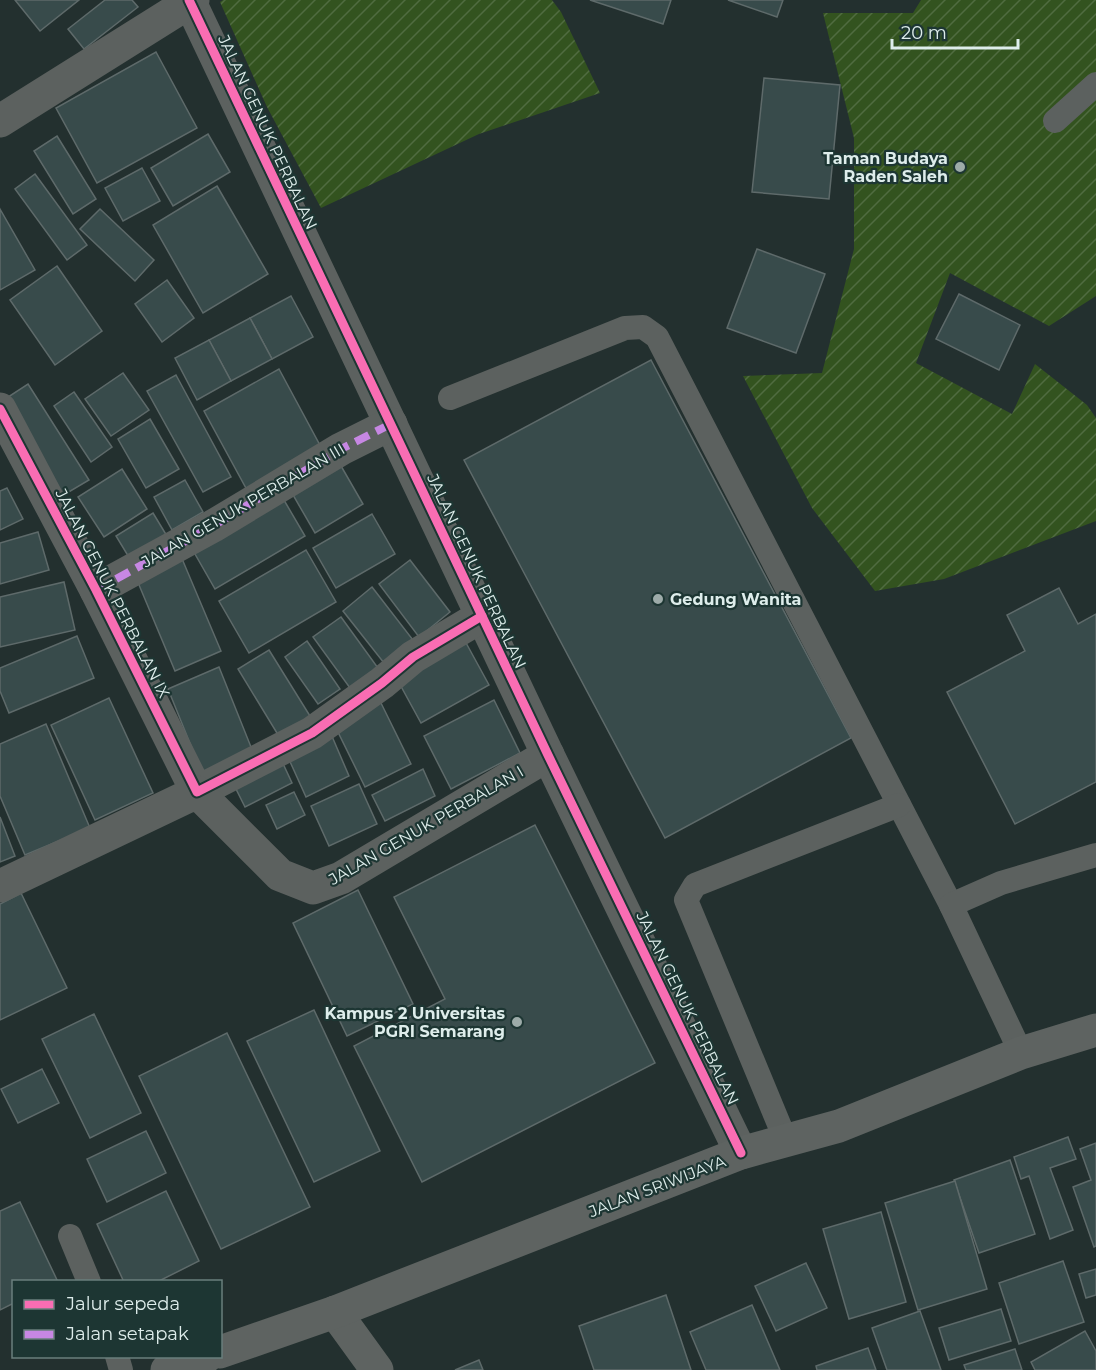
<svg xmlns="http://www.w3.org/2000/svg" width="1096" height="1370" font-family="Montserrat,sans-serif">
  <defs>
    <pattern id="garden-furrows" width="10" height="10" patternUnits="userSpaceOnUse" patternTransform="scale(1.5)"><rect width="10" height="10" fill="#33531f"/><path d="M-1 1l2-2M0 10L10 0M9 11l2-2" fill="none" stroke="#506c40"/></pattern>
  </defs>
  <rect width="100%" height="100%" fill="#23302f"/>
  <g fill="url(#garden-furrows)">
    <polygon points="223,0 552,0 561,12 600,93 479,134 321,208 267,107 220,2"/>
    <polygon points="921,0 1096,0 1096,296 1049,326 950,273 916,363 1012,414 1035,364 1087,405 1096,418 1096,521 944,579 875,591 812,508 743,376 822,373 854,249 854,138 823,13 913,13"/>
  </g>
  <g fill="#384b4b" stroke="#5e6a6a" stroke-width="1.5">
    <polygon points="15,0 79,0 40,31"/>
    <polygon points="105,0 132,0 138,7 84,49 68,29"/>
    <polygon points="590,0 671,0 663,24"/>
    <polygon points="728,0 783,0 777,17"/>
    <polygon points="156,52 197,128 97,183 56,108"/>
    <polygon points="764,78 840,85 829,199 752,192"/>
    <polygon points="208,134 230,172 173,206 151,168"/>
    <polygon points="57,136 96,199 73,214 34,151"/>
    <polygon points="142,168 160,201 123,221 105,188"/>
    <polygon points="35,174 87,245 67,260 15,189"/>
    <polygon points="217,186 268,274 203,313 153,225"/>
    <polygon points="0,209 35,270 0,290"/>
    <polygon points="100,209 154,260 135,281 80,229"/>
    <polygon points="757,249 825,274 796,353 727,328"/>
    <polygon points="57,266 102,331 55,365 10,300"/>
    <polygon points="167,280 194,318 162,342 135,304"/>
    <polygon points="959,294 1020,325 999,370 936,339"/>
    <polygon points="291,296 313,337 272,359 250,318"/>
    <polygon points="250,318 272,359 231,381 209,340"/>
    <polygon points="209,340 231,381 197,400 175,358"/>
    <polygon points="651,360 851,738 665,838 464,460"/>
    <polygon points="279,369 322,449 247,490 204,411"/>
    <polygon points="123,373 149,410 111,436 85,399"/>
    <polygon points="176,375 231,477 203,492 147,391"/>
    <polygon points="28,384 89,480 62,496 2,401"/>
    <polygon points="74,392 112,447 91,462 54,406"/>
    <polygon points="150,419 179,469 146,488 118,439"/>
    <polygon points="337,459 363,504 315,533 289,488"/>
    <polygon points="122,469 147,509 104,537 78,497"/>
    <polygon points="185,480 203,512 172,530 154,497"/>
    <polygon points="7,488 23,519 0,530 0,491"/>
    <polygon points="281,495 305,536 215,589 191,547"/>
    <polygon points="153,513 170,541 133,564 116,536"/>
    <polygon points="372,514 395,554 336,588 313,548"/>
    <polygon points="38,532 49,570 0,584 0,543"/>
    <polygon points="306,550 336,602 249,653 219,601"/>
    <polygon points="180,554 221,651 175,671 134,573"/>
    <polygon points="410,560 450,612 419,637 379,584"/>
    <polygon points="64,582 75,630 0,647 0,597"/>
    <polygon points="372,587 413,640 384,663 343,611"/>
    <polygon points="1059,588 1078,624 1096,614 1096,782 1015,824 947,692 1025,651 1007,615"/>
    <polygon points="341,617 378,668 350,688 313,637"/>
    <polygon points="77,636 94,678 9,713 0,691 0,668"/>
    <polygon points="307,641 340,689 318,704 285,657"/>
    <polygon points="465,641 489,685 421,723 397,679"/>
    <polygon points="269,650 315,724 283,743 238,669"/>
    <polygon points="219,667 255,757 204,778 168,689"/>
    <polygon points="109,698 153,793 95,820 51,725"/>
    <polygon points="494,700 520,753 451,789 424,736"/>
    <polygon points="380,701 411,764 365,787 334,724"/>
    <polygon points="46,724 90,828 25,855 0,796 0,744"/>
    <polygon points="331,734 349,776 306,797 287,755"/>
    <polygon points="279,755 292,783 245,807 231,779"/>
    <polygon points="423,769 435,796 385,821 372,795"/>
    <polygon points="359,784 377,824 329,846 311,806"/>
    <polygon points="294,792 305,815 277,829 266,805"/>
    <polygon points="0,817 15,856 0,862"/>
    <polygon points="535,825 655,1063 422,1182 354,1046 445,999 394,897"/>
    <polygon points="358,890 413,1004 347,1036 293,923"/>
    <polygon points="21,893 67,988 0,1020 0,904"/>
    <polygon points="314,1010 380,1151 314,1182 247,1041"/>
    <polygon points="94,1014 141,1113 90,1138 42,1039"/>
    <polygon points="227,1033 310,1207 221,1249 139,1076"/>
    <polygon points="42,1069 59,1103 18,1123 1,1089"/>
    <polygon points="146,1131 166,1173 107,1202 87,1159"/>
    <polygon points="1068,1137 1076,1159 1050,1168 1073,1230 1050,1239 1029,1176 1021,1179 1014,1157"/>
    <polygon points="1096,1143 1096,1246 1094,1247 1073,1187 1091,1180 1080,1149"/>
    <polygon points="1010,1160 1035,1234 979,1253 954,1180"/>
    <polygon points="955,1181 987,1289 918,1310 885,1203"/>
    <polygon points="166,1191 199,1261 157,1282 124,1282 97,1224"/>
    <polygon points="20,1202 58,1282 14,1282 14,1303 0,1310 0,1211"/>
    <polygon points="881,1212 906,1302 849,1319 823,1229"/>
    <polygon points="1063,1261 1084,1322 1019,1344 999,1283"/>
    <polygon points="806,1263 827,1308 776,1331 755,1286"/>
    <polygon points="1096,1269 1096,1295 1086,1298 1079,1274"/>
    <polygon points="666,1295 691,1370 594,1370 579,1326"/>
    <polygon points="752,1305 780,1370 706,1370 690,1332"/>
    <polygon points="1001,1309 1011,1341 949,1360 939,1328"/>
    <polygon points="920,1311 941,1370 887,1370 872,1328"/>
    <polygon points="1085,1331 1096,1351 1096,1370 1035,1370 1031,1362"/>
    <polygon points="868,1348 876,1370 817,1370 816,1366"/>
    <polygon points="1015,1349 1022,1370 966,1370 964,1365"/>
    <polygon points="479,1360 483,1370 455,1370"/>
  </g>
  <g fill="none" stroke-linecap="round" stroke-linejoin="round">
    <g stroke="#5c615f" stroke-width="24">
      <polyline points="1055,121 1096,84"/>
      <polyline points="450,398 625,328 643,327 657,337 951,905"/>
      <polyline points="1021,1053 951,905 1001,883 1096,855"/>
      <polyline points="786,1141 686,900 695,885 899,805"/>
      <polyline points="70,1236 89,1282"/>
      <polyline points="117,1356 121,1370"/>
    </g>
    <g stroke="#5c615f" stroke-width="33">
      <polyline points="189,0 548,755 741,1153"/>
      <polyline points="0,121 193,0"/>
      <polyline points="0,409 96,590 197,792 312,733 382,683 413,657 482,616"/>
      <polyline points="96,590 213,526 341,449 391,424"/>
      <polyline points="0,886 197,792 280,875 313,888 341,878 548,755"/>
    </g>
    <g stroke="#5e6361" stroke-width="33">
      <polyline points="335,1312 377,1370"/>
      <polyline points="220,1352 335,1312 741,1153 839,1126 1021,1053 1096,1030"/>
      <polyline points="167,1370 207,1356"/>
    </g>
    <polyline stroke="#c787e3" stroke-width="8" stroke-dasharray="15 8" stroke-linecap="butt" points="96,590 213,526 341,449 391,424"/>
    <defs>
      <g id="cycleway">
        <polyline points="189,0 548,755 741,1153"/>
        <polyline points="0,409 96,590 197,792 312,733 382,683 413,657 482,616"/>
      </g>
    </defs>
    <use href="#cycleway" stroke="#1d3633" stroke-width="13"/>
    <use href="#cycleway" stroke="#f96db3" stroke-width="9"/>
  </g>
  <g fill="#9daba9" stroke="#1d3633" stroke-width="2">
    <circle cx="960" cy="167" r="6"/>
    <circle cx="658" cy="599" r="6"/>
    <circle cx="517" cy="1022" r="6"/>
  </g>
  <g text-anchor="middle" stroke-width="4.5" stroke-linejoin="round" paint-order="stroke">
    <g font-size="16" fill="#deedeb" stroke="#1d3633">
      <text transform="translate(268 132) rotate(65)" y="6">JALAN GENUK PERBALAN</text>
      <text transform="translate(243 505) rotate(-30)" y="6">JALAN GENUK PERBALAN III</text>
      <text transform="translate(477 571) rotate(65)" y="6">JALAN GENUK PERBALAN</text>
      <text transform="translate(113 593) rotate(63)" y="6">JALAN GENUK PERBALAN IX</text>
      <text transform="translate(426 825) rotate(-30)" y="6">JALAN GENUK PERBALAN I</text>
      <text transform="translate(688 1008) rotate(64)" y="6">JALAN GENUK PERBALAN</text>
      <text transform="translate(657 1186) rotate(-21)" y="6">JALAN SRIWIJAYA</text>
    </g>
    <g font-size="16" font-weight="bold" fill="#deedeb" stroke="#1d3633" text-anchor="end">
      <text x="948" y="164">Taman Budaya<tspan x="948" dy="18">Raden Saleh</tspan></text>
      <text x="670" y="605" text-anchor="start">Gedung Wanita</text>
      <text x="505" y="1019">Kampus 2 Universitas<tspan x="505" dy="18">PGRI Semarang</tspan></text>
    </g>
  </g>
  <rect x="12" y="1280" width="210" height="78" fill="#1d3633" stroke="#6a7f7d" stroke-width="1.5"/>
  <rect x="24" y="1300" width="30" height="9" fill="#f96db3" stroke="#6a7f7d" stroke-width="1.5"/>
  <text x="66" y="1310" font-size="18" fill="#deedeb">Jalur sepeda</text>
  <rect x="24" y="1330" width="30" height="9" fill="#c787e3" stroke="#6a7f7d" stroke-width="1.5"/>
  <text x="66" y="1340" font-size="18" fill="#deedeb">Jalan setapak</text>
  <path d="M892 39v9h126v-9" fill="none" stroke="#deedeb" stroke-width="3"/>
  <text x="901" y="39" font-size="18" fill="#deedeb" stroke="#1d3633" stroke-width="4.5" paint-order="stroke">20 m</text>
</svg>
